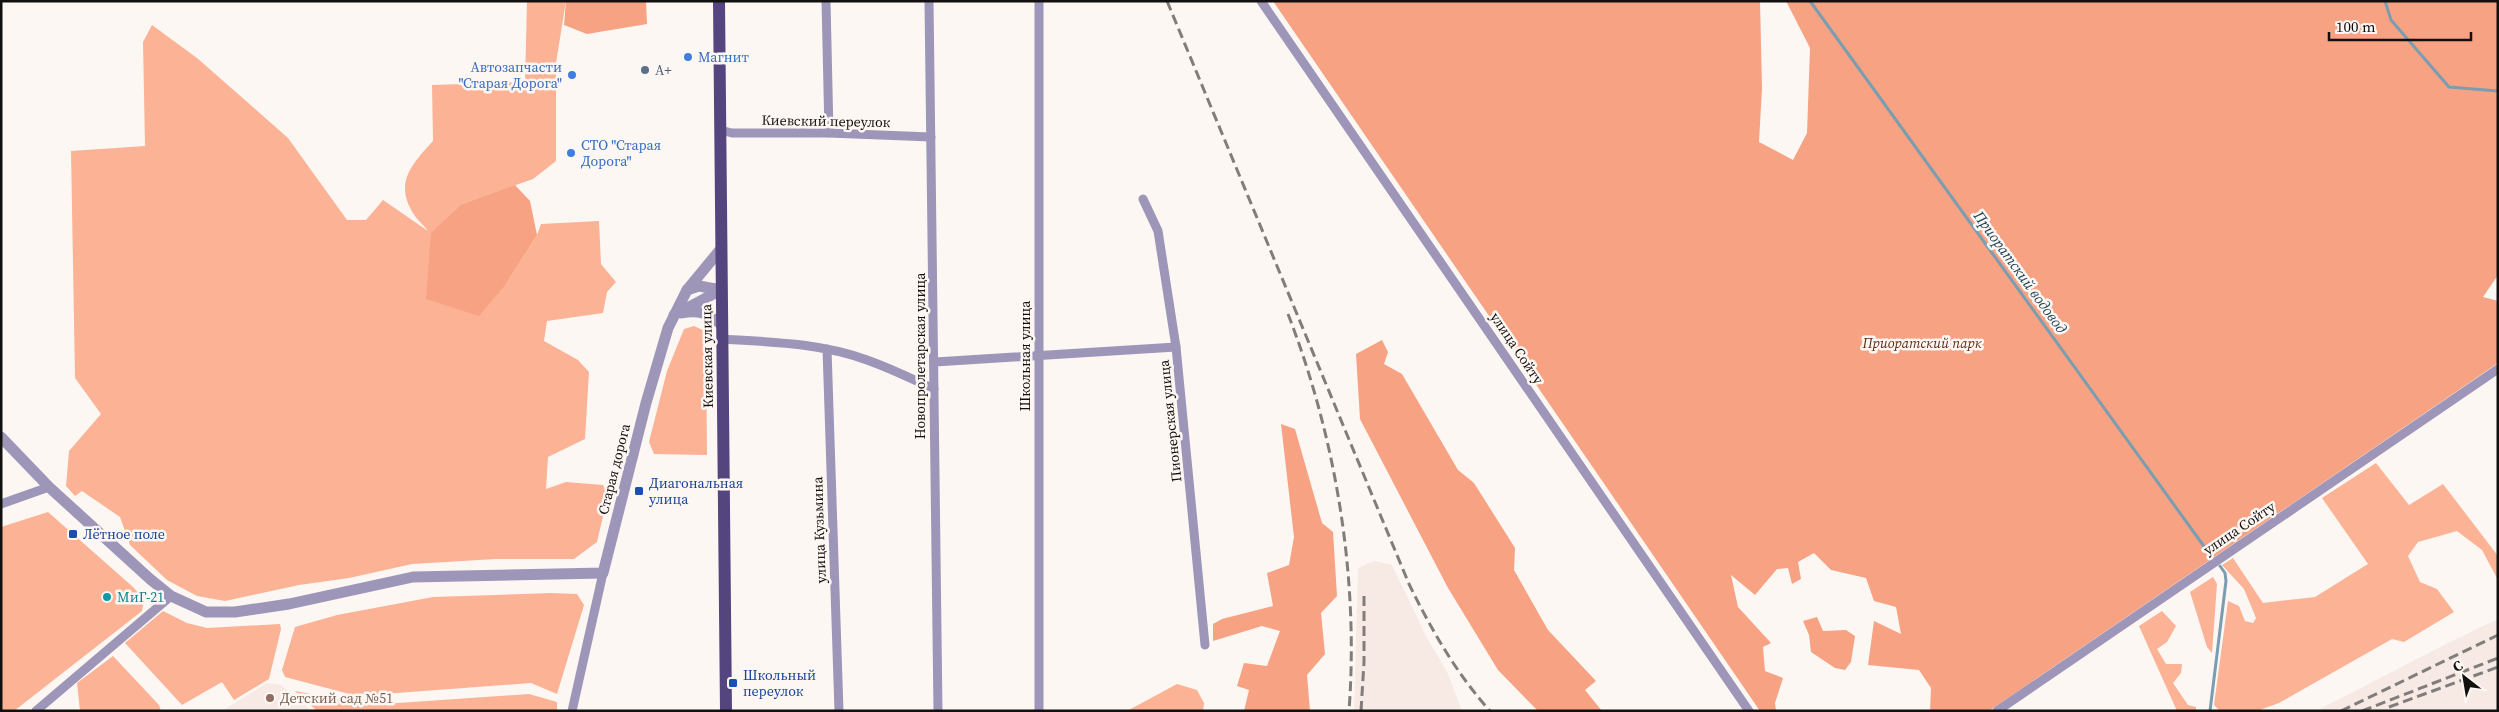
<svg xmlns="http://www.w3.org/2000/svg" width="2499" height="712" font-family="'Source Serif 4',serif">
  <rect width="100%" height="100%" fill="#fdf7f4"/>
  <g fill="#f7e9e3">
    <polygon points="1375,561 1392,565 1426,636 1447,672 1462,711 1354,711 1358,568"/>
    <polygon points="2498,619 2498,711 2316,711 2450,642"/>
    <polygon points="267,683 281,685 312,711 222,711"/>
  </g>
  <g fill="#fcb295">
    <path d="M527,1h39l-10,62v98l-23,18 -71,25 44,80 31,-49 4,-11 58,-3 2,43 15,18 -9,10 -4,21 -56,8 -3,20 34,19 11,12 -4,67 -37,18 -2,32 20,-7 37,3 5,10 -11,47 -23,17h-78l-84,5 -63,14 -50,7 -74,16 -28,-5 -30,-16 -37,-35 -10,-28 -38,-26 -7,5 -9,-10 3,-35 32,-37 -26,-36 -4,-227 74,-5 -2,-104 9,-17 45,33 91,80 59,82h19l17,-20 45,31c-3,-5 -9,-9 -13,-15 -22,-32 -4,-51 18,-75l-1,-56 93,-3z"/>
    <polygon points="694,326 705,331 706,341 707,455 654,454 649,442 667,371 684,329"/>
    <polygon points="2376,463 2409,505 2443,484 2498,556 2498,580 2482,550 2457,531 2418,542 2408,556 2420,582 2437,589 2454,612 2404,642 2392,639 2279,703 2257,711 2220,711 2214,705 2228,601 2239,606 2245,621 2253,623 2256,618 2244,589 2222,565 2233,558 2263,603 2315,597 2368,564 2322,498"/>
    <polygon points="48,512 133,587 144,599 142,611 14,711 1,711 1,527"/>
    <polygon points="2213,577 2217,584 2212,653 2207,647 2190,592"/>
    <polygon points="551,593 577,594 584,605 557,694 531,683 357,696 285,677 282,670 295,627 337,615 433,597"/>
    <polygon points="163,611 187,623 207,628 280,624 281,629 269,679 234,700 222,682 182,705 125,643"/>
    <polygon points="2162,611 2176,626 2167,642 2157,649 2166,664 2182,664 2181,673 2173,683 2188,705 2196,707 2196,711 2177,711 2139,626"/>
    <polygon points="113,656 159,705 161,711 80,711 77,683"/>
    <polygon points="1177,684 1197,690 1204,703 1203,711 1127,711"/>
    <polygon points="295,691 369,705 529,694 557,702 557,711 317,711"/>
  </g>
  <g fill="#f7a282">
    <polygon points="566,1 646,1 647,24 587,34 564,25"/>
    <polygon points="1273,1 1760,1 1762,88 1759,142 1793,160 1807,133 1810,48 1786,1 2498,1 2498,275 2483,297 2498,301 2498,363 1989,711 1930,711 1931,688 1919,670 1868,665 1874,621 1901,634 1896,607 1874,601 1866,578 1831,570 1814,553 1798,562 1801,579 1792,584 1788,568 1777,569 1755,595 1731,575 1738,607 1771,643 1763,647 1765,671 1783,678 1775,703 1776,711 1760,711"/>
    <polygon points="515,185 530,201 537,235 506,284 479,316 426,299 431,233 462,204"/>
    <polygon points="1382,340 1388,352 1384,364 1402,374 1458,470 1474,483 1515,548 1514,570 1548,630 1596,681 1585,690 1602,711 1538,711 1498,670 1448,588 1360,419 1356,354"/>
    <polygon points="1281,424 1295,429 1322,523 1333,532 1337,596 1321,613 1325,654 1307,675 1310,711 1244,711 1249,690 1237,686 1244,663 1267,666 1280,631 1262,626 1213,641 1213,624 1222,619 1273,606 1267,573 1289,565 1294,537"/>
    <polygon points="1817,617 1823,631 1846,630 1855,636 1851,662 1845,670 1835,668 1811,652 1809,635 1803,621"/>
  </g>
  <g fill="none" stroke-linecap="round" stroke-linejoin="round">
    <g stroke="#799db1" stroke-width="3">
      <polyline points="1810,1 2211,556"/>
      <polyline points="2385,1 2391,20 2449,87 2498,91"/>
      <polyline points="2210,711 2226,581 2225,573 2220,566"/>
    </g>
    <g stroke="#9d96b8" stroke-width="9">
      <polyline points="826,1 829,133"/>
      <polyline points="929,1 938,711"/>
      <polyline points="1039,1 1039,711"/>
      <polyline points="1261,1 1749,711"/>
      <polyline points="720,130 732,133 829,133 931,137"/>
      <polyline points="1143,199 1158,231 1176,347 1205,645"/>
      <path d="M722,339c49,3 99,4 145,21 23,8 45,19 67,29"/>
      <polyline points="827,349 839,711"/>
      <polyline points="935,362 1176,347"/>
      <polyline points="1,504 49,487"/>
      <polyline points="36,711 171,596"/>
      <polyline points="572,711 603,573"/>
      <polyline points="1997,711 2498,369"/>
    </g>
    <g stroke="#9d96b8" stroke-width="11">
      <polyline points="687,290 699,286 721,290"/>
      <path d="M682,313c17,-4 27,1 40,12"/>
      <polyline points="674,315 721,290"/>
      <polyline points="1,437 49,487 150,579 171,596 206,612 235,612 289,604 413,577 603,573 646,403 668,328 687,290 720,250"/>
    </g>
    <polyline stroke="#55457f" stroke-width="12" points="719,1 726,711"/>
    <g stroke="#817d7b" stroke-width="3" stroke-dasharray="10 5" stroke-linecap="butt">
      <path d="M1167,1l242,583c22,45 47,89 81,127"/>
      <path d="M1288,314c48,124 71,263 61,397"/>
      <polyline points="2389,707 2498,667"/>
      <polyline points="1361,711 1364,662 1364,591"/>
      <polyline points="2341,711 2498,635"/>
      <polyline points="2362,711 2498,658"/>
    </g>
  </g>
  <g fill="#3f7fe0" stroke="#fdf7f4" stroke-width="2">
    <circle cx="688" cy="57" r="5"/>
    <circle cx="572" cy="75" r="5"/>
    <circle cx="571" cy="153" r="5"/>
  </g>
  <circle fill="#5c6f8a" stroke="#fdf7f4" stroke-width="2" cx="645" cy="70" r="5"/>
  <g fill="#1a4fb4" stroke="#fdf7f4" stroke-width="2">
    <rect x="634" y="486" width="10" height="10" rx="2.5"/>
    <rect x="68" y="529" width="10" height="10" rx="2.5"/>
    <rect x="728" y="678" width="10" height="10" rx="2.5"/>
  </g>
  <circle fill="#0f9aa8" stroke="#fdf7f4" stroke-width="2" cx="107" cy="597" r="5"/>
  <circle fill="#8d6e63" stroke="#fdf7f4" stroke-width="2" cx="270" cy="698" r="5"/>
  <g text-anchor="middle" stroke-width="5" stroke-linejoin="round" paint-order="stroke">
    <g font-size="14" fill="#366cbe" stroke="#fdf7f4" text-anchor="start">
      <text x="698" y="62">Магнит</text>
      <text x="562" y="72" text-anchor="end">Автозапчасти<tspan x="562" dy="16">"Старая Дорога"</tspan></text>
      <text x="581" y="150">СТО "Старая<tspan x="581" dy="16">Дорога"</tspan></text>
    </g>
    <g font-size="14" fill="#4e5e75" stroke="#fdf7f4" text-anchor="start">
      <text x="655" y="75">А+</text>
    </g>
    <g font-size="14" fill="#12100f" stroke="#fdf7f4">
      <text transform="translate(826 121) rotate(1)" y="5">Киевский переулок</text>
      <text transform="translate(1517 348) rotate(56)" y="5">улица Сойту</text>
      <text transform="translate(707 356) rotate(-91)" y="5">Киевская улица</text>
      <text transform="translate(920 356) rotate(-90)" y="5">Новопролетарская улица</text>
      <text transform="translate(1025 356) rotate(-90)" y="5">Школьная улица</text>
      <text transform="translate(1170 421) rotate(-96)" y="5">Пионерская улица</text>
      <text transform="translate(614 469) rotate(-76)" y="5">Старая дорога</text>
      <text transform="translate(2239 528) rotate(-34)" y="5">улица Сойту</text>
      <text transform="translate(819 530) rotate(-92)" y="5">улица Кузьмина</text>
    </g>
    <g font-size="14" font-style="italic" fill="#5e2913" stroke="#fdf7f4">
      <text x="1922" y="348">Приоратский парк</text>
    </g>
    <g font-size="14" fill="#164399" stroke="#fdf7f4" text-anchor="start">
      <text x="649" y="488">Диагональная<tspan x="649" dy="16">улица</tspan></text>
      <text x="83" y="539">Лётное поле</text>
      <text x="743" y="680">Школьный<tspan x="743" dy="16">переулок</tspan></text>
    </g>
    <g font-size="14" fill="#0d838f" stroke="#fdf7f4" text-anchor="start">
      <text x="117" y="602">МиГ-21</text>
    </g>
    <g font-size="14" fill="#785e54" stroke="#fdf7f4" text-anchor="start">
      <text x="280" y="703">Детский сад №51</text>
    </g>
    <g font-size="15" font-style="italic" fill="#1b4457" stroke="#fdf7f4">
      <text transform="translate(2020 272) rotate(54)" y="5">Приоратский водовод</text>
    </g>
  </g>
  <rect width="2499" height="712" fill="none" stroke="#12100f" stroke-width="5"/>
  <g transform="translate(2464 677) rotate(329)" stroke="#fdf7f4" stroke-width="4" paint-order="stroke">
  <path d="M0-4L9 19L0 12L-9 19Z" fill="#12100f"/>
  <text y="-8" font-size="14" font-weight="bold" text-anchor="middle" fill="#12100f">С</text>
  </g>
  <path d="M2329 32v8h142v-8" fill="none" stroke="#12100f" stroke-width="2.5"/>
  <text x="2336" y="32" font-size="15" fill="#12100f" stroke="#fdf7f4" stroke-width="4" paint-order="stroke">100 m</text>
</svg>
